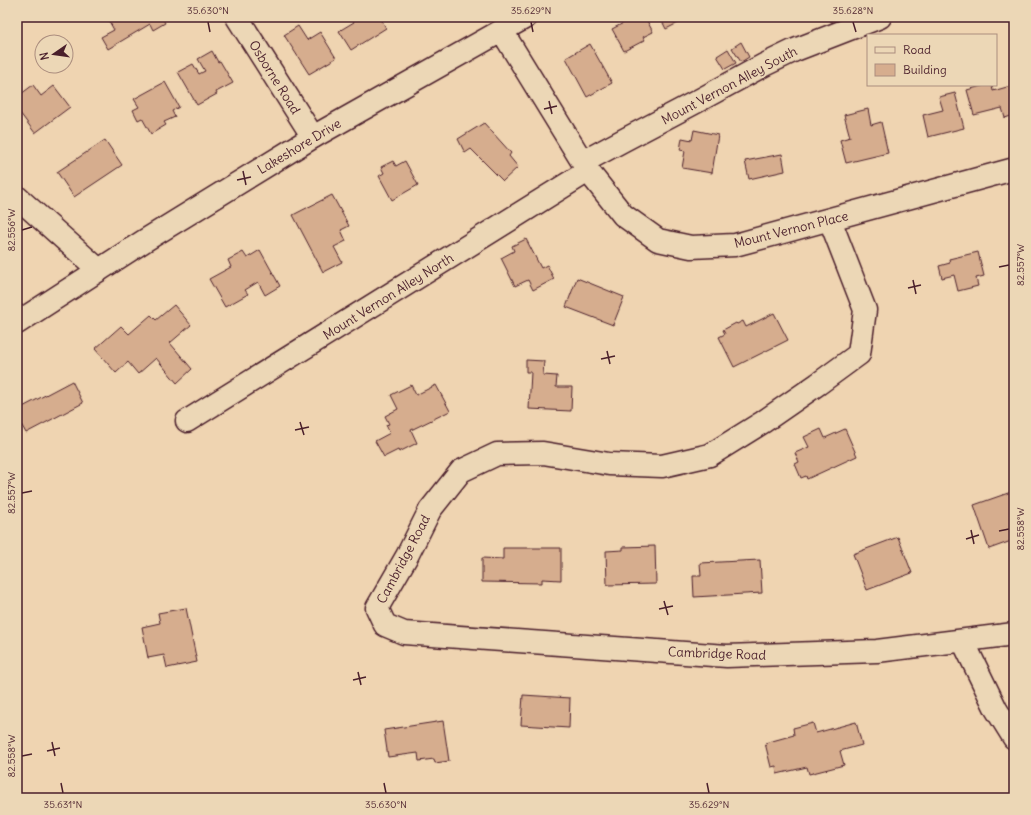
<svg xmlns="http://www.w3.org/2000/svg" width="1031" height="815" font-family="Delius,sans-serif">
  <rect width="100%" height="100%" fill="#efd4b1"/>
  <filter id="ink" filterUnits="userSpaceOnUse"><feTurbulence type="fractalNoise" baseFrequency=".025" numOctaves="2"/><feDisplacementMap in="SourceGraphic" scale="8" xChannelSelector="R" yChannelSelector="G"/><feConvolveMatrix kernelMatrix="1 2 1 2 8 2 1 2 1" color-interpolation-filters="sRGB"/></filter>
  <g filter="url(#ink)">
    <g fill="#d6ad8e" stroke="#4a1f2b">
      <polygon points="116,17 162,17 165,23 153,30 150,24 108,49 101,37 114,30 109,21"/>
      <polygon points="351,17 380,17 386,28 351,50 339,31 354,22"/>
      <polygon points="635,17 645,17 653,32 643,37 645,40 624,51 612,29"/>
      <polygon points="660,17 690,17 666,29"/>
      <polygon points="829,17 842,17 831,22"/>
      <polygon points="298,26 307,40 320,32 336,58 309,74 284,35"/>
      <polygon points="741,42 749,57 741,62 732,48"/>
      <polygon points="590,44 612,83 587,97 566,58"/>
      <polygon points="728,49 736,63 725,69 717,56"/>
      <polygon points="212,51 218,62 220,61 233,83 216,92 217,94 197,105 178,72 193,64 199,74 205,71 198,59"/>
      <polygon points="165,82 179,107 172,111 175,117 164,122 166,125 151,134 142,118 138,120 133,110 139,107 134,99"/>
      <polygon points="33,85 41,96 54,86 70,107 35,133 17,109 17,97"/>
      <polygon points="985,85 992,85 993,91 1014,85 1014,115 1005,118 1002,108 974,115 967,90"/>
      <polygon points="955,93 964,128 928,137 923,115 943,110 939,97"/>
      <polygon points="868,109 871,125 881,122 888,153 846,163 840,140 850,137 844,115"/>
      <polygon points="484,123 511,153 509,156 518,167 503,181 471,149 465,153 458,139"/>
      <polygon points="694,130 718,135 712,173 682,168 685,151 680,150 682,138 692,140"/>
      <polygon points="105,140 122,165 74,197 57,172"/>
      <polygon points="782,154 785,171 749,179 745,161"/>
      <polygon points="393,161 396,166 405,161 418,185 392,200 379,176 384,173 381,167"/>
      <polygon points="332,195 349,226 341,230 346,241 334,247 342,262 323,272 293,215"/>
      <polygon points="526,239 541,268 547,265 554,279 533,290 528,280 515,286 501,258 514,251 512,246"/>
      <polygon points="260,250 280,286 265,295 258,282 245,290 248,294 225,307 209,279 231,267 228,260 243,252 247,258"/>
      <polygon points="978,252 984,276 976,278 978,286 958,291 954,275 942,278 939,266 950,263 949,259"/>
      <polygon points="577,278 624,297 613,325 566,307"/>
      <polygon points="174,305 191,325 170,343 192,369 177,383 156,358 138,374 128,362 116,373 95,349 121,326 129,334 151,315 156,320"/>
      <polygon points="774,313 788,340 734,367 719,337 725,334 723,330 736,323 737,324 743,321 746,327"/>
      <polygon points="526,360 544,361 543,375 557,376 556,387 572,387 571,411 529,409 531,372 526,372"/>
      <polygon points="72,381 83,403 26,433 17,417 17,410"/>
      <polygon points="411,385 416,395 436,385 450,411 411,430 417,443 399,452 398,450 384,457 375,441 390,433 386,425 389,424 385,416 398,409 391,395"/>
      <polygon points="821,429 825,438 845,429 857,456 807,479 806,476 801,478 795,464 799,462 795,453 809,447 804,437"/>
      <polygon points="1014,491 1014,540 989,549 974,505"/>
      <polygon points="898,537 912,573 867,590 853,554"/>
      <polygon points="655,546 656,584 607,585 606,551 623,550 623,547"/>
      <polygon points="503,548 561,548 561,580 542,579 542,583 482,582 482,558 503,559"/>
      <polygon points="760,560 762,593 694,597 693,576 701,576 700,563"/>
      <polygon points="186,608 197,662 167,668 164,655 148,658 142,627 160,623 158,613"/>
      <polygon points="523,695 570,698 569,728 521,725"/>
      <polygon points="443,721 449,761 435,763 434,759 419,761 418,753 388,757 384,730"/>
      <polygon points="856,722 862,745 840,751 844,765 809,774 807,767 777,774 776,766 771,767 765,743 794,735 793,728 813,723 816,733"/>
    </g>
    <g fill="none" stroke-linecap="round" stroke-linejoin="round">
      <defs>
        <g id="minor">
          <polyline points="237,17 313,137"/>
          <polyline points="502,31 588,171 623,215 658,240 691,247 735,245 1014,169"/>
          <polyline points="583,162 622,141 696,102 764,65 795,50 880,17"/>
          <polyline points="17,197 99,270"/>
          <polyline points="830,220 865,310 859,354 818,384 763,422 710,455 662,466 609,464 543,453 497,454 461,471 430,510 407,556 377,608 385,625 404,633 727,656 877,651 1014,634"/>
          <polyline points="17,323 144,241 313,137 526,17"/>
          <polyline points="187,421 588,171"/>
          <polyline points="963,641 996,709 1014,738"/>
        </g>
      </defs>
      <use href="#minor" stroke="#4a1f2b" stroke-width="25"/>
      <use href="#minor" stroke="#ecd7b6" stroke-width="22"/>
    </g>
  </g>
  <path fill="none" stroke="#4a1f2b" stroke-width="1.5" d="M208,22l2,10M531,22l2,10M853,22l3,10M549,101l3,13M544,109l13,-3M243,171l3,14M237,180l14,-3M22,230l10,-3M999,267l10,-2M913,280l3,14M908,288l13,-3M607,351l3,13M601,359l14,-3M300,422l4,13M295,430l14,-3M22,493l10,-2M971,530l3,14M999,531l10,-2M966,539l13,-4M664,601l4,14M659,609l14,-3M358,672l3,13M353,680l13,-3M52,742l3,14M47,751l13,-3M22,756l10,-2M61,783l2,10M384,783l2,10M707,783l2,10"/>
  <g text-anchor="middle" stroke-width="3.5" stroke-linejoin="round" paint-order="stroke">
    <g font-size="13" fill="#4a1f2b" stroke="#ecd7b6">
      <text transform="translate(275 77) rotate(58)" y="5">Osborne Road</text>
      <text transform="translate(729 85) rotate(-28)" y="5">Mount Vernon Alley South</text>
      <text transform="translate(299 146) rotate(-31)" y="5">Lakeshore Drive</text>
      <text transform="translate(791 229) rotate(-14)" y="5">Mount Vernon Place</text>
      <text transform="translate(388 296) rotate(-32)" y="5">Mount Vernon Alley North</text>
      <text transform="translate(403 559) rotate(-62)" y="5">Cambridge Road</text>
      <text transform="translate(717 653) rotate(2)" y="5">Cambridge Road</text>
    </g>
  </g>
  <rect width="1031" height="815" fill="none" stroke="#ecd7b6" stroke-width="44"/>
  <rect x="867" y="34" width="130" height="52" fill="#ecd7b6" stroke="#ab8d7e"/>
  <rect x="875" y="47" width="20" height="6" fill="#ecd7b6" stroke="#ab8d7e"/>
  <text x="903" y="54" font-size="12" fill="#4a1f2b">Road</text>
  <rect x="875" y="64" width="20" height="12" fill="#d6ad8e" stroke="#ab8d7e"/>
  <text x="903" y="74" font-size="12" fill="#4a1f2b">Building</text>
  <g transform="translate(54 54) rotate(257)"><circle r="19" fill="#ecd7b6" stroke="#ab8d7e"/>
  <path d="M0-3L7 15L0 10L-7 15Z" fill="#4a1f2b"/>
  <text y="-6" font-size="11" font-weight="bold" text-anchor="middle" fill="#4a1f2b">N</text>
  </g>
  <rect x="22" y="22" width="987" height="771" fill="none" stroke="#4a1f2b" stroke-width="1.5"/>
  <g font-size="10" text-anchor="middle" fill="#4a1f2b">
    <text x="208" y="14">35.630°N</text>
    <text x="531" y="14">35.629°N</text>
    <text x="853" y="14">35.628°N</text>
    <text transform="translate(11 230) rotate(-90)" y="4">82.556°W</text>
    <text transform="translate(1020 265) rotate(-90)" y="4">82.557°W</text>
    <text transform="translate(11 493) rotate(-90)" y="4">82.557°W</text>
    <text transform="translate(1020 529) rotate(-90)" y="4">82.558°W</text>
    <text transform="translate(11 756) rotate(-90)" y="4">82.558°W</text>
    <text x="63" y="808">35.631°N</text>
    <text x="386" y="808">35.630°N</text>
    <text x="709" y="808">35.629°N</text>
  </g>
</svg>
